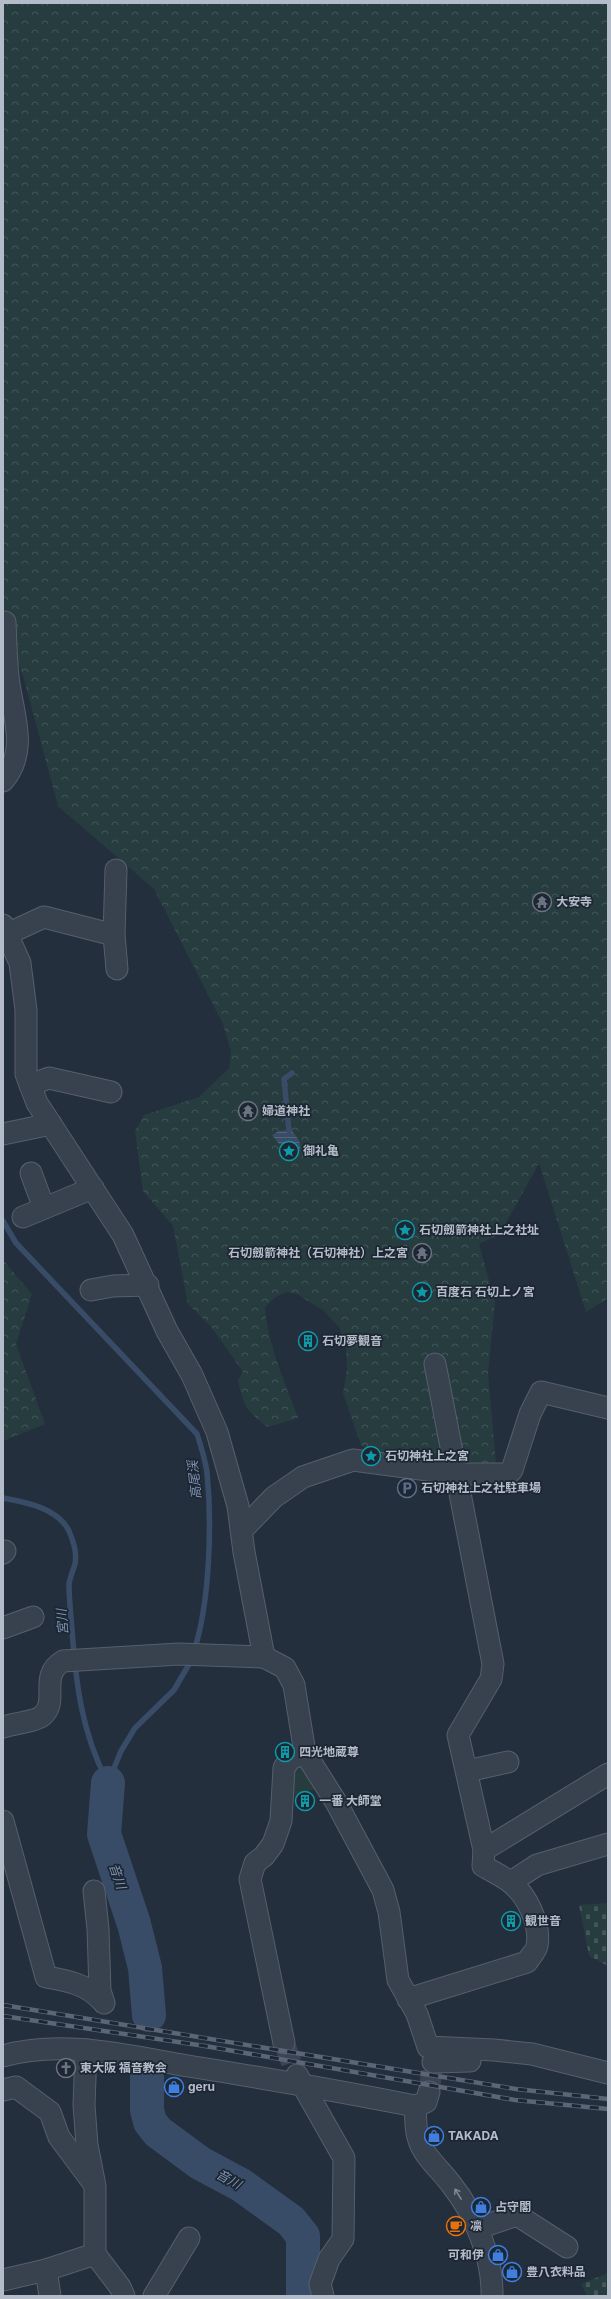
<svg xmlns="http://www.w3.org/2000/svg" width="611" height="2299" font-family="Inter,'Noto Sans JP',sans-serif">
  <defs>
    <pattern id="forest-crowns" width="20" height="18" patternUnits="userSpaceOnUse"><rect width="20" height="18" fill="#263c3f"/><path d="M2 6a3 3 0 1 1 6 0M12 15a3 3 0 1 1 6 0" fill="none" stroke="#435659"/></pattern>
    <pattern id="cemetery-stones" width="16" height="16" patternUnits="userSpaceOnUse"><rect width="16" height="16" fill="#263c3f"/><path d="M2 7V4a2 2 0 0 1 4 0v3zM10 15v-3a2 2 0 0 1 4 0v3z" fill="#435659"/></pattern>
    <pattern id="water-rules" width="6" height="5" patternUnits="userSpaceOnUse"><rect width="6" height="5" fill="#394c67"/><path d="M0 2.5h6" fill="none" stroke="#53647b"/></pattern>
  </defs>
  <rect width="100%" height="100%" fill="#242f3e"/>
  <g fill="url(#forest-crowns)">
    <path d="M3,3h605v1295l-22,14 -47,-149 -39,71 -21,10 16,58 -7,71 8,91 -42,3 -73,-9 -20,-13 -18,-52 4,-24 -1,-22 -7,-20 -15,-16 -27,-17 -11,-2 -12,6 -9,9c3,39 20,75 33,111l-30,9c-21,-15 -25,-22 -30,-47l5,-8 -31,-44 -24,-24 -15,-78 -30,-35 -8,-60 9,-16 55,-18 30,-29 2,-16 -8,-28 -69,-135 -96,-83 -34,-127 -21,-55z"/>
    <polygon points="3,1260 32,1294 16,1344 45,1424 3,1441"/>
  </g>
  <g fill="url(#cemetery-stones)">
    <polygon points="608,1903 608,1966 589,1956 579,1905"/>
    <polygon points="608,2273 608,2296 587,2296 581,2284"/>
  </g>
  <polygon fill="#263c3f" points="303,1763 319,1788 291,1797 294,1765"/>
  <path fill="url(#water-rules)" d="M291,1130c6,7 11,12 9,21 -9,3 -12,-7 -21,-7l-7,-9 7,-4z"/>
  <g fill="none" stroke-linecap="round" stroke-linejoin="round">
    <g stroke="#394c67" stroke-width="5.5">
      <polyline points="289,1131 284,1079 292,1073"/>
      <path d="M3,1221l13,22 181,191c4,12 8,26 10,38 5,51 3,130 -13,179"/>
      <path d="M3,1498c22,4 55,10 66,33 4,9 8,23 6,33 -2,7 -5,13 -6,20 0,16 2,31 3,46 4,55 10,104 36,153"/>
      <polyline points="108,1783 121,1751 135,1728 174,1690 192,1659"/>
    </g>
    <g stroke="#394c67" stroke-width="34">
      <polyline points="108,1783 104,1834 134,1924 145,1968 149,2015"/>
      <polyline points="147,2067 147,2110 150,2122 158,2132 200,2163 241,2185 291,2221 303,2236 303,2296"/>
    </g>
    <g stroke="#3a4453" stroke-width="21" stroke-dasharray="21 10" stroke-linecap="butt">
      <polyline points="284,2043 294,2069"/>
      <polyline points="429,2092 433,2062"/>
    </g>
    <defs>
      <g id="minor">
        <path d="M3,781c25,-29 11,-64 6,-97 -3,-20 -3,-42 -4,-62"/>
        <polyline points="116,870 114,935 117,969"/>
        <path d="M3,925l17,38 6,47v64l11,29 86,132 44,96 25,44 25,57 21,74 6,46 20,105 -85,-3 -116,7c-25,15 -3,40 -21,55 -6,5 -30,8 -39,11"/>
        <polyline points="7,934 44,917 114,935"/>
        <polyline points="30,1085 49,1078 111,1092"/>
        <polyline points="3,1134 51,1124"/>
        <polyline points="31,1173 44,1208"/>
        <polyline points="23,1217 93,1188"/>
        <polyline points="91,1290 113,1286 148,1285"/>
        <polyline points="242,1530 274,1497 303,1477 353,1460 458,1474 508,1474 512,1470 530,1414 541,1392 608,1408"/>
        <polyline points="3,1553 5,1551"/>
        <polyline points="3,1628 33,1617"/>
        <polyline points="264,1657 285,1668 294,1685 305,1753 336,1802 383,1890 389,1912 398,1980 417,2014 428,2047 494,2050 532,2054 608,2073"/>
        <polyline points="467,1771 508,1762"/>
        <path d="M3,1821l43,156c19,3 40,7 54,22"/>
        <polyline points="484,1850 608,1774"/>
        <polyline points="511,1882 537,1865 608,1844"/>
        <polyline points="94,1891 98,1929 100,1991 104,2003"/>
        <path d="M408,1999l119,-37c3,-5 9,-11 10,-16 4,-22 -10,-51 -27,-64 -8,-6 -18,-11 -27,-16l1,-16 -26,-115 33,-56 2,-15 -58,-300"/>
        <polyline points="284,2043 250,1879 255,1863 264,1856 273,1844 281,1821 284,1768 290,1759 305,1753"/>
        <polyline points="86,2050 84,2105 87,2145 95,2186 95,2254 120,2287 124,2296"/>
        <path d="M3,2056c60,-17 125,0 185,10 76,12 151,25 227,40l11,-4 3,-10"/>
        <polyline points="433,2062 470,2061"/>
        <polyline points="297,2075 344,2158 343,2239 329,2259 320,2284 323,2296"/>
        <polyline points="3,2090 16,2087 50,2112 59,2137 94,2184"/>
        <path d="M415,2106c1,10 0,21 3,31 4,18 22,32 33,47 24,30 42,74 41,112"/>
        <polyline points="478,2228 517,2215 567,2247"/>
        <polyline points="46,2270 50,2296"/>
        <polyline points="3,2280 46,2270 95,2254"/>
        <polyline points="154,2296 189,2238"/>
      </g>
    </defs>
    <use href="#minor" stroke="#565f6c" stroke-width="23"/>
    <use href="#minor" stroke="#38414e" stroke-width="21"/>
    <defs>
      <g id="rail">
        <polyline points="3,2005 516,2089 608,2099"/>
        <polyline points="3,2016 205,2046 515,2100 608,2109"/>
      </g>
    </defs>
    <use href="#rail" stroke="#5a6575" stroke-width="4.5"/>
    <use href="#rail" stroke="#1d2633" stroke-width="3" stroke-dasharray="9" stroke-linecap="butt"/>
  </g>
  <defs><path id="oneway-shaft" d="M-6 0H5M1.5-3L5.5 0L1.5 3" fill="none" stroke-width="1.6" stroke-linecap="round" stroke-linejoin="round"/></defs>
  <use stroke="#7c8592" href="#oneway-shaft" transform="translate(458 2194) rotate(-122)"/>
  <defs>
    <symbol id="temple-ring" viewBox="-11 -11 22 22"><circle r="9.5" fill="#1d2633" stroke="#6b7280" stroke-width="1.5"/><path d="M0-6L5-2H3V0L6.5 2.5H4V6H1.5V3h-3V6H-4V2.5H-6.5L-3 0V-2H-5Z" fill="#6b7280"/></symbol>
    <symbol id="sight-ring" viewBox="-11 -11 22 22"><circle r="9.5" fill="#1d2633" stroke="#0f9aa8" stroke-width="1.5"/><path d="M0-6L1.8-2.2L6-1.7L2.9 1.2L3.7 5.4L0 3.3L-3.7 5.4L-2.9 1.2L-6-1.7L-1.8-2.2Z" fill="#0f9aa8"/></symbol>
    <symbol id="building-ring" viewBox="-11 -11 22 22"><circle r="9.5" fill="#1d2633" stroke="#0f9aa8" stroke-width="1.5"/><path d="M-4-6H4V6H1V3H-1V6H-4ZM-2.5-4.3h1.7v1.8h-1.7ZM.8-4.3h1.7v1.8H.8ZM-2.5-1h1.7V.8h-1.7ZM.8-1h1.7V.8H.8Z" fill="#0f9aa8"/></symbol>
    <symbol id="parking-ring" viewBox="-11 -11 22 22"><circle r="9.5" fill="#1d2633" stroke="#5c6f8a" stroke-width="1.5"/><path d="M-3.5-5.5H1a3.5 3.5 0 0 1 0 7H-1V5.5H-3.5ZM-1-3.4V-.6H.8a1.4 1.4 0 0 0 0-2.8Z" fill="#5c6f8a"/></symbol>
    <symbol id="church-ring" viewBox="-11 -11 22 22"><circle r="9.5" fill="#1d2633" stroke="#6b7280" stroke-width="1.5"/><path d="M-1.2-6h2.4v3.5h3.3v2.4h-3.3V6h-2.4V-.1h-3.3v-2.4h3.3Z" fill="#6b7280"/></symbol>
    <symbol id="shop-ring" viewBox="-11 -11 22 22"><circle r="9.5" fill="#1d2633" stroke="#3f7fe0" stroke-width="1.5"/><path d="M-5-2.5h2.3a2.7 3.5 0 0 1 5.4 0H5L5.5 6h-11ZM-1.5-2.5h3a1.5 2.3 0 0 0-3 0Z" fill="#3f7fe0"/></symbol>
    <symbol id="cafe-ring" viewBox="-11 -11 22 22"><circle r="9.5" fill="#1d2633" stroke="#e8710a" stroke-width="1.5"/><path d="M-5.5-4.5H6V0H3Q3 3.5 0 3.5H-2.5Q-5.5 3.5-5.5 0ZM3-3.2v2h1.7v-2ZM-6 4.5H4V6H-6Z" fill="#e8710a"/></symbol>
  </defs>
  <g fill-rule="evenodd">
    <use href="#temple-ring" x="531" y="891" width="22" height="22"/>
    <use href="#temple-ring" x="237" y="1100" width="22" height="22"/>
    <use href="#sight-ring" x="278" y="1140" width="22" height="22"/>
    <use href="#sight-ring" x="394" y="1219" width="22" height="22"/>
    <use href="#temple-ring" x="411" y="1242" width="22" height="22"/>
    <use href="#sight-ring" x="411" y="1281" width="22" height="22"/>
    <use href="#building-ring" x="297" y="1330" width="22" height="22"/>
    <use href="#sight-ring" x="360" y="1445" width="22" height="22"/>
    <use href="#parking-ring" x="396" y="1477" width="22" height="22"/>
    <use href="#building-ring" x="274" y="1741" width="22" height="22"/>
    <use href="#building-ring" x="294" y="1790" width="22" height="22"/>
    <use href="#building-ring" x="500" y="1910" width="22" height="22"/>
    <use href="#church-ring" x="55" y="2057" width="22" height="22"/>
    <use href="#shop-ring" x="163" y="2076" width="22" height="22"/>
    <use href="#shop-ring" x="423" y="2125" width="22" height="22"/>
    <use href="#shop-ring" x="470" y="2196" width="22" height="22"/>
    <use href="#cafe-ring" x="445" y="2215" width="22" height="22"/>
    <use href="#shop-ring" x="487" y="2244" width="22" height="22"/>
    <use href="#shop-ring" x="501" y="2261" width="22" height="22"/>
  </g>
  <g text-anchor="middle" stroke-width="3.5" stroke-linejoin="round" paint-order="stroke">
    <g font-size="12" font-weight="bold" fill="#b4bcc9" stroke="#1d2633" text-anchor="start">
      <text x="556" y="906">大安寺</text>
      <text x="262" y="1115">婦道神社</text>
      <text x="303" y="1155">御礼亀</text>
      <text x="419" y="1234">石切劔箭神社上之社址</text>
      <text x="408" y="1257" text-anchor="end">石切劔箭神社（石切神社）上之宮</text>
      <text x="436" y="1296">百度石 石切上ノ宮</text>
      <text x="322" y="1345">石切夢観音</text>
      <text x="385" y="1460">石切神社上之宮</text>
      <text x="421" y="1492">石切神社上之社駐車場</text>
      <text x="299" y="1756">四光地蔵尊</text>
      <text x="319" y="1805">一番 大師堂</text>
      <text x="525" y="1925">観世音</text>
      <text x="80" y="2072">東大阪 福音教会</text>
      <text x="188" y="2091">geru</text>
      <text x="448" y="2140">TAKADA</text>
      <text x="495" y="2211">占守閣</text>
      <text x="470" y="2230">凛</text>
      <text x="484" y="2259" text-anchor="end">可和伊</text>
      <text x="526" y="2276">豊八衣料品</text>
    </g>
    <g font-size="13" font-style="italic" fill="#7c92b1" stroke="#1d2633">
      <text transform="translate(194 1480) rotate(-96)" y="5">高尾渓</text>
      <text transform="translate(62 1622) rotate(-95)" y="5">宮川</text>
      <text transform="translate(118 1876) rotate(71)" y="5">音川</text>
      <text transform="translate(229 2179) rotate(29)" y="5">音川</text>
    </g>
  </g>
  <rect width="611" height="2299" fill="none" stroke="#b4bcc9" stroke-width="8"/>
</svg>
